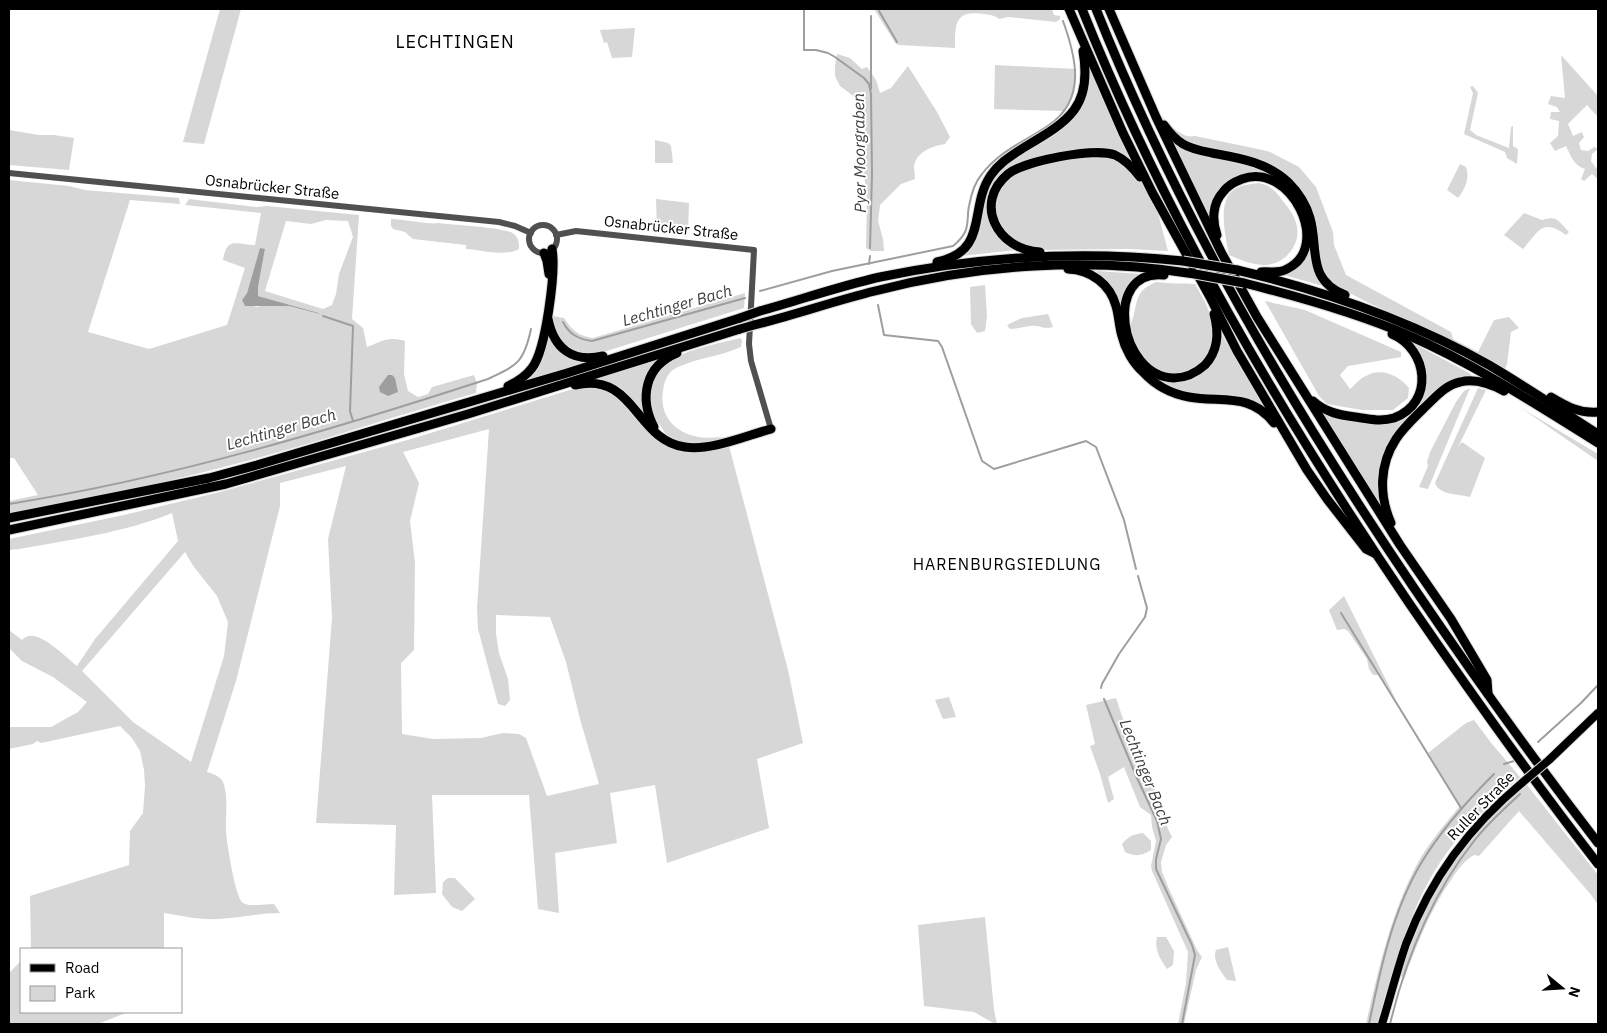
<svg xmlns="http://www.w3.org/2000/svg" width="1607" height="1033" font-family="'IBM Plex Sans',sans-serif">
  <rect width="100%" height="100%" fill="#fff"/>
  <g fill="#d7d7d7" fill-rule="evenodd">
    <polygon points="220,9 241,9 204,144 183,142"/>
    <path d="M874,9h178l2,6 6,1v3l-4,3 -48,-5 -9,2c-4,-4 -9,-4 -15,-5 -29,-4 -29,9 -29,34l-56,-3 -3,-1z"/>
    <polygon points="635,28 632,57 612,58 607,42 604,43 600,30"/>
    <path d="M837,54l13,4 12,11 5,-2 9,13 4,13 11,-5 17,-22 29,46 13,25 -5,7c-12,2 -28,7 -31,22 0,4 1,9 1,13l-14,5 -21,21 -2,16 5,18 1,12h-13l-5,-3 1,-55 -4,-21 3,-56 -6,-15 -20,-15 -5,-10v-10z"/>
    <path d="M1561,55l37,41v21l-11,-12 -19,19 5,12 9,-4 2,5 -5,6 2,7 7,1 6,-4 4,2 -6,5 -1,7 5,7 2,-1v12l-6,-5 -8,7 -3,-2 4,-10c-11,-3 -14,-13 -19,-23l-11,5 -5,-8 8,-7 1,-15 -9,-2 1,-7h9l-3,-5 -9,-3 3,-8 14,2z"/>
    <path d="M995,65l81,4c0,16 -3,30 -12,42l-70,-2z"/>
    <path d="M1088,66l46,96 -38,-13 -91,25 -16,36 29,40 -57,6c29,-25 14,-55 36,-82 7,-9 18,-15 28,-21 21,-13 47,-25 57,-49 5,-11 5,-26 6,-38z"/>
    <polygon points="1473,86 1478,93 1470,130 1476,135 1509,148 1511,127 1513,126 1513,146 1518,149 1517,164 1507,158 1505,152 1464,134 1473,93 1470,87"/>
    <path d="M1162,116c9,9 19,23 33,20l63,13 12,3 29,15 17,20 17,45 1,13 12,30 105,57 2,7 25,13 16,-32 15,-3 10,11 -8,4 -4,32 -2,5 -76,-39 -60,-27 -35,-18 -12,-14 -42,-99 -93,-29 -16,-13z"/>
    <polygon points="9,130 39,135 54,135 74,138 69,170 9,165"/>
    <polygon points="1170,138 1269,172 1282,182 1274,177 1230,182 1211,219"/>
    <polygon points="655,140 668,143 671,146 673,163 655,163"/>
    <path d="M1097,154l15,2 26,20 18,30 12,45 -38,-2 -95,1 -26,-9c-4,-8 -10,-16 -13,-24 -1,-4 -1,-11 0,-15 1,-10 8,-20 16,-26 16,-12 64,-18 85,-22z"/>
    <path d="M1460,164l6,3c4,11 -1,22 -8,31l-11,-8z"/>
    <path d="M9,180l60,6 16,4 94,8 1,6 -50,-4 -42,132 61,17 78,-24 18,-57 -22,-8c4,-24 13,-15 32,-15l6,-32 -76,-8 4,-6 67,8 11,-1 92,9 -7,104 11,9 4,19c16,-6 20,-11 38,-6l-1,33 4,17 10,6 10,-3 4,-7 42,-12 3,8 -1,10c-81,23 -160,50 -241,71 -75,20 -151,36 -226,52v-15l29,-6 -24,-37h-5zM326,220l22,1 5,16 -14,37 -3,20 -4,11 -9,4 -58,-18 21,-70 25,3zM260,249h5l-7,38v9l61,17 -1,1 -29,-8 -23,-1 -10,2 -14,-7 5,-7z"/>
    <path d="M1258,183c11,1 18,8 24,17 6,7 12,15 14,23 7,21 -12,43 -33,42 -12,-1 -23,-5 -34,-10 -3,-17 -13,-55 6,-66 7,-4 16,-5 23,-6z"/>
    <polygon points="656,199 689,203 688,233 657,231"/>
    <path d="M1524,213l18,7c16,-5 16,1 27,12l-3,3c-24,-17 -27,-4 -43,14l-19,-14z"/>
    <path d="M391,219c11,0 40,6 47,4 15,2 67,4 76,11 5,5 5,9 5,15 -15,8 -36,1 -53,0v-4l-53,-6 -8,-7 -12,-3 -2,-3z"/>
    <path d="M1310,241l16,46 -42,-12v-1c16,-7 23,-17 26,-33z"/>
    <path d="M1097,271l45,3 -20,44c-6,-23 -7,-31 -26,-45z"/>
    <path d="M1156,282c14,2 26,1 39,2 8,14 17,29 19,46 2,26 -24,51 -50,43 -13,-4 -32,-30 -34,-44 0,-4 3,-11 4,-15 4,-18 4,-24 22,-32z"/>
    <polygon points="985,285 987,316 985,331 977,333 971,324 970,287"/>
    <path d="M745,293l-1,15 -147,46c-25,3 -43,-13 -44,-38l11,2c9,13 13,17 29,20z"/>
    <path d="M1265,301l40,9 96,42v5l-53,9 -8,9 10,14c5,-4 10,-11 16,-13 16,-9 33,0 43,12l-1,10 -15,12h-31l-35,-6 -8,-8z"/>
    <path d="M1048,314l5,13c-11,2 -8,0 -17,-1 -5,-1 -18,3 -26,3l-3,-4 15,-7z"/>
    <path d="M548,333c7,17 19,26 37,29l-58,19 11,-13z"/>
    <path d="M1222,335l46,77 -20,-12 -23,-5 -35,-1 -11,-4 -25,-13c35,15 63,-6 68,-42z"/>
    <path d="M740,338l2,2 -1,7c-20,9 -43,11 -63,20 -10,4 -14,14 -15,24 -4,25 12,42 36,46 8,2 19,-1 26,1 -16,3 -33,9 -49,3 -8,-3 -12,-9 -16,-16 -3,-3 -7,-8 -9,-12 -6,-18 2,-40 17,-51 16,-12 52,-19 72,-24z"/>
    <polygon points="1411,342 1471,374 1472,377 1455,379 1384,456 1382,507 1370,491 1319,410 1390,422 1421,398 1418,351"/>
    <path d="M661,358c-11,21 -23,32 -17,57 -16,-19 -26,-33 -52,-35z"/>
    <path d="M597,387c6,2 13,3 18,7 31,24 35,59 83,58 10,0 21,-4 31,-6l59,224 15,73 -46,16 12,69 -102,35 -12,-78 -45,8 7,50 -62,10 4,60 -21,-4 -9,-114h-97l4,98 -42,2 2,-70 -80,-2 16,-205 -4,-79 18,-73 -66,17v23l-44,175 -29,91c6,2 13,4 16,10 6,15 2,35 3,50 1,11 9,66 17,71 7,4 22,1 31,1l6,9c-21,0 -41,5 -62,6 -19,1 -36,-3 -54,-6v36h-133l-1,-53 99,-31 1,-34 13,-18 2,-27 -1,-16 -4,-19 -8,-13 -12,-12 -79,17 -4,-2 -4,3 -24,5v-22h42l27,-15 9,-10 -34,-25 -31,-16 -13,-13v-18l13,10c3,-3 7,-5 11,-4 13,1 34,22 44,30l18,-27 83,-98 -6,-28c-45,19 -104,27 -152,36l-11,1v-11l115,-24 96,-23 191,-53 165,-51zM489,429l-12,179 1,21 20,75 7,2 5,-6 -2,-21 -9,-26 -3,-19v-19l54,2 16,45 14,57 19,65 -52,12 -21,-58 -7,-4 -16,-1 -22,5 -48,1 -31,-5 -1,-71 13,-13 1,-87 -5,-42 9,-38 -16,-31zM185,552l9,15 23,29 11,26 -4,34 -33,106 -58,-40 -51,-51z"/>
    <polygon points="1470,388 1428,489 1419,487 1428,466 1427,462 1430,452 1456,402 1464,391"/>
    <path d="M1478,388l8,2 -28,57 4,-5 23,16 -15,39c-12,-3 -31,-2 -35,-14z"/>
    <polygon points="1521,408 1598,454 1598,461"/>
    <polygon points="1344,596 1396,700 1380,675 1373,675 1369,669 1367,659 1348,631 1344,629 1337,630 1329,610"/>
    <polygon points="949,697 956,717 943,719 935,700"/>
    <polygon points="1116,698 1125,725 1135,749 1144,759 1168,829 1172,837 1166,845 1161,862 1162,872 1169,889 1197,950 1202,957 1196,970 1184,1024 1178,1024 1186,983 1188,952 1152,871 1151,866 1156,841 1152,827 1151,815 1140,807 1124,767 1108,777 1114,799 1108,803 1100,774 1090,746 1095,744 1086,705"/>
    <path d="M1474,720l18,24 28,33c-23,21 -46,42 -65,65 -43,53 -59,119 -78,182h-11c12,-53 24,-107 49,-156 12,-23 29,-43 45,-62l-32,-53 38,-30z"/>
    <path d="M1527,785l71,90v30l-6,-9 -73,-85 -40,45 -5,-1c-10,6 -15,13 -21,22 -23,33 -35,65 -49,102l-4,-4c16,-45 34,-92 64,-129 19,-23 41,-42 63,-61z"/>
    <path d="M1143,833l8,8v9c-10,6 -15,7 -26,2l-3,-8c6,-7 11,-10 21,-11z"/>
    <polygon points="448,878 455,878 475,899 462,911 452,907 442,894 443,882"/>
    <polygon points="985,917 994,1010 997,1024 995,1024 974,1012 924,1006 918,925"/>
    <path d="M1157,937h9l8,14 -1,14 -6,4c-7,-10 -13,-20 -10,-32z"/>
    <path d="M1228,947l8,34 -9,-1c-6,-8 -15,-20 -11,-30z"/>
    <polygon points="21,961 21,1012 128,1012 98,1024 9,1024 9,973"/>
  </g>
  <g fill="#9e9e9e">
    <polygon points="260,248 265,249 258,287 258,296 319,313 319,314 289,306 245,306 242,300 247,293"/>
    <polygon points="388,375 392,375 395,378 398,392 388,396 380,392 379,387"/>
  </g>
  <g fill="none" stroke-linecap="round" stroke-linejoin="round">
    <g stroke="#9e9e9e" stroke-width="2">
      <polyline points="804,9 804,50 816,50 828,53 835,57 864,78 869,84 871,94 872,174 870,248"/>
      <polyline points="879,11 897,42"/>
      <polyline points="871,16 871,89"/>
      <polyline points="869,264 870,256"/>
      <path d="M760,291l72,-20 121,-25c5,-4 9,-8 12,-14 4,-8 2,-18 4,-26 2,-11 6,-24 13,-32 17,-23 44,-33 67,-49 38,-26 27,-68 14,-104"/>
      <polyline points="878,305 884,335 938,341 942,347 982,461 994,469 1086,441 1096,447 1124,520 1136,569"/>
      <polyline points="323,316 353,326 350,411 353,421"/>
      <path d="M563,322c6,12 15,17 29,19l153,-43"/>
      <path d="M9,504c163,-26 322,-74 479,-125 30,-14 36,-17 43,-50"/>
      <polyline points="1341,613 1461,808"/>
      <polyline points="1101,688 1102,684 1119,654 1145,617 1147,608 1138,576"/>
      <polyline points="1104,699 1137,778 1157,821 1161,839 1156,859 1156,869 1192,945 1195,955 1182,1024"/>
      <polyline points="1538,742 1581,703 1598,685"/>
      <polyline points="1504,764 1514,761"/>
      <path d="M1369,1024c11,-53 23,-111 51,-159 20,-34 46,-63 74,-91"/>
      <path d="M1390,1024c16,-66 42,-130 84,-183 14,-18 30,-32 46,-47"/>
    </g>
    <defs>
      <g id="major">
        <polyline points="1549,760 1598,713"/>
        <path d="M1382,1024c8,-26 15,-54 24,-80 25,-66 63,-117 117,-162"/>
      </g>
      <g id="highway">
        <polyline points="1069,9 1123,133 1152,192 1210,297 1237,351 1307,470 1327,499 1366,549 1376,554"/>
        <path d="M1082,9c84,210 200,407 327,594 61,89 123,176 189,261"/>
        <path d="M1096,9c82,205 195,397 318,579 59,87 120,172 184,255"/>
        <polyline points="1109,9 1156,117 1221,252 1257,317 1400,545 1451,619 1487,680 1488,694"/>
        <path d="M1164,125c5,7 11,14 19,19 8,5 19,7 29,9 27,5 55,9 76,29 10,10 18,22 22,36 9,31 -4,61 35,77"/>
        <path d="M1217,235c-5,-14 -5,-31 6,-43 4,-6 11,-10 19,-13 49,-18 91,68 45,90 -8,5 -17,2 -26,3"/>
        <path d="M1040,252c-43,-2 -67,-49 -32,-78 16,-13 87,-27 107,-19 11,5 18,13 25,22"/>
        <polyline points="544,253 547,261 549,274"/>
        <path d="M937,262c53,-11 31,-54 54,-87 8,-12 20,-19 32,-27 44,-26 70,-40 60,-97"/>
        <path d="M1068,269c23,1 42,15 48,37 3,10 3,20 6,30 3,13 11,27 21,36 12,13 29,22 46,25 33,6 61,-5 85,26"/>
        <path d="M1237,270c88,21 173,50 252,95 37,22 73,46 109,69"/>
        <path d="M1164,275c-62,-7 -45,102 10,103 12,0 22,-5 31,-13 13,-14 14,-33 9,-51"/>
        <path d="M1244,283c56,14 113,30 166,53 66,29 127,69 188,107"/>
        <path d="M760,311c40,-11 80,-25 120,-34 102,-21 199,-27 303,-16"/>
        <path d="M548,319c6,30 25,44 55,37"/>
        <path d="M754,325c41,-10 80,-24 121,-34 104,-27 214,-34 320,-17"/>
        <path d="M575,385c60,-14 60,55 110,62 26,4 60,-11 86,-18"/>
        <path d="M508,386c9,-4 18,-10 24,-18 14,-18 24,-97 20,-119"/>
        <path d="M1551,397c15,9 29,17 47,15"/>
        <path d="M1313,401c12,11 26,14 42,16 13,2 26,5 39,1 41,-15 34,-69 -2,-84"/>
        <path d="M654,427c-15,-29 -9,-61 23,-74"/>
        <polyline points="9,518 209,478 257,465 567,373 740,318"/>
        <path d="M1391,523c-12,-27 -12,-58 5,-84 7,-11 18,-21 28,-31 11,-10 21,-23 36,-26 16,-4 31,2 44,9"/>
        <polyline points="9,530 226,484 468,414 740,329"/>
      </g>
    </defs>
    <use href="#major" stroke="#dbdbdb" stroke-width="10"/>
    <use href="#highway" stroke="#dbdbdb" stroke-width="11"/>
    <g stroke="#505050" stroke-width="6">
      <polyline points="9,173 499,222 515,226 531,233"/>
      <circle cx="543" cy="239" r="14"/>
      <polyline points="556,235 576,231 754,250 749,344 751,361 771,429"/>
    </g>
    <use href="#major" stroke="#000" stroke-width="8"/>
    <use href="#highway" stroke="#000" stroke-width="9"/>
    <defs>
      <polyline id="major-bridge" points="1523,782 1549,760"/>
      <g id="highway-bridge">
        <polyline points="1183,261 1237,270"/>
        <polyline points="1195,274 1244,283"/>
        <polyline points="740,318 760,311"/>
        <polyline points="740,329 754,325"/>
      </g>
    </defs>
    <use href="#major-bridge" stroke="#dbdbdb" stroke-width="10" stroke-linecap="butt"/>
    <use href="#highway-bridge" stroke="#dbdbdb" stroke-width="11" stroke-linecap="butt"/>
    <use href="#major-bridge" stroke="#000" stroke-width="8"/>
    <use href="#highway-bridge" stroke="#000" stroke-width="9"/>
  </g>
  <g text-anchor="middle" stroke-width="4" stroke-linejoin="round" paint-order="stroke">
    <g font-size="15" fill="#000" stroke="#fff">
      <text transform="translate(272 187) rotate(6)" y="5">Osnabrücker Straße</text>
      <text transform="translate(671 228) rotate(6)" y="5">Osnabrücker Straße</text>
      <text transform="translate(1481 806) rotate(-46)" y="5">Ruller Straße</text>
    </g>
    <g font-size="16" font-style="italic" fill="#3f3f3f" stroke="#fff">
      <text transform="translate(859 153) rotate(-91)" y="6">Pyer Moorgraben</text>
      <text transform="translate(677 305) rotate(-16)" y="6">Lechtinger Bach</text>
      <text transform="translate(281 429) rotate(-16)" y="6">Lechtinger Bach</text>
      <text transform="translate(1146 772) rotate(68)" y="6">Lechtinger Bach</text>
    </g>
    <g font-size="16" letter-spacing="1" fill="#000" stroke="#fff">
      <text x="1007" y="570">HARENBURGSIEDLUNG</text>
    </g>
    <g font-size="18" letter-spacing="1" fill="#000" stroke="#fff">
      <text x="455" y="48">LECHTINGEN</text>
    </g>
  </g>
  <rect width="1607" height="1033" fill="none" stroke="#000000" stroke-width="20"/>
  <rect x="20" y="948" width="162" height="65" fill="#ffffff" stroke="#999999"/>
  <rect x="30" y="964" width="25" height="8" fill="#000000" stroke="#999999"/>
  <text x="65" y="973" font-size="15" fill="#000000">Road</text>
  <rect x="30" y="986" width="25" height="15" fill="#d7d7d7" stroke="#999999"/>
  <text x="65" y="998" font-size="15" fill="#000000">Park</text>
  <g transform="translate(1562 988) rotate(108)" stroke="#ffffff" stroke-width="4" paint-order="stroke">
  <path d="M0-4L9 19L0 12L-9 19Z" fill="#000000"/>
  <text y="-8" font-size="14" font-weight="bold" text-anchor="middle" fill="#000000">N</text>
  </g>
</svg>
